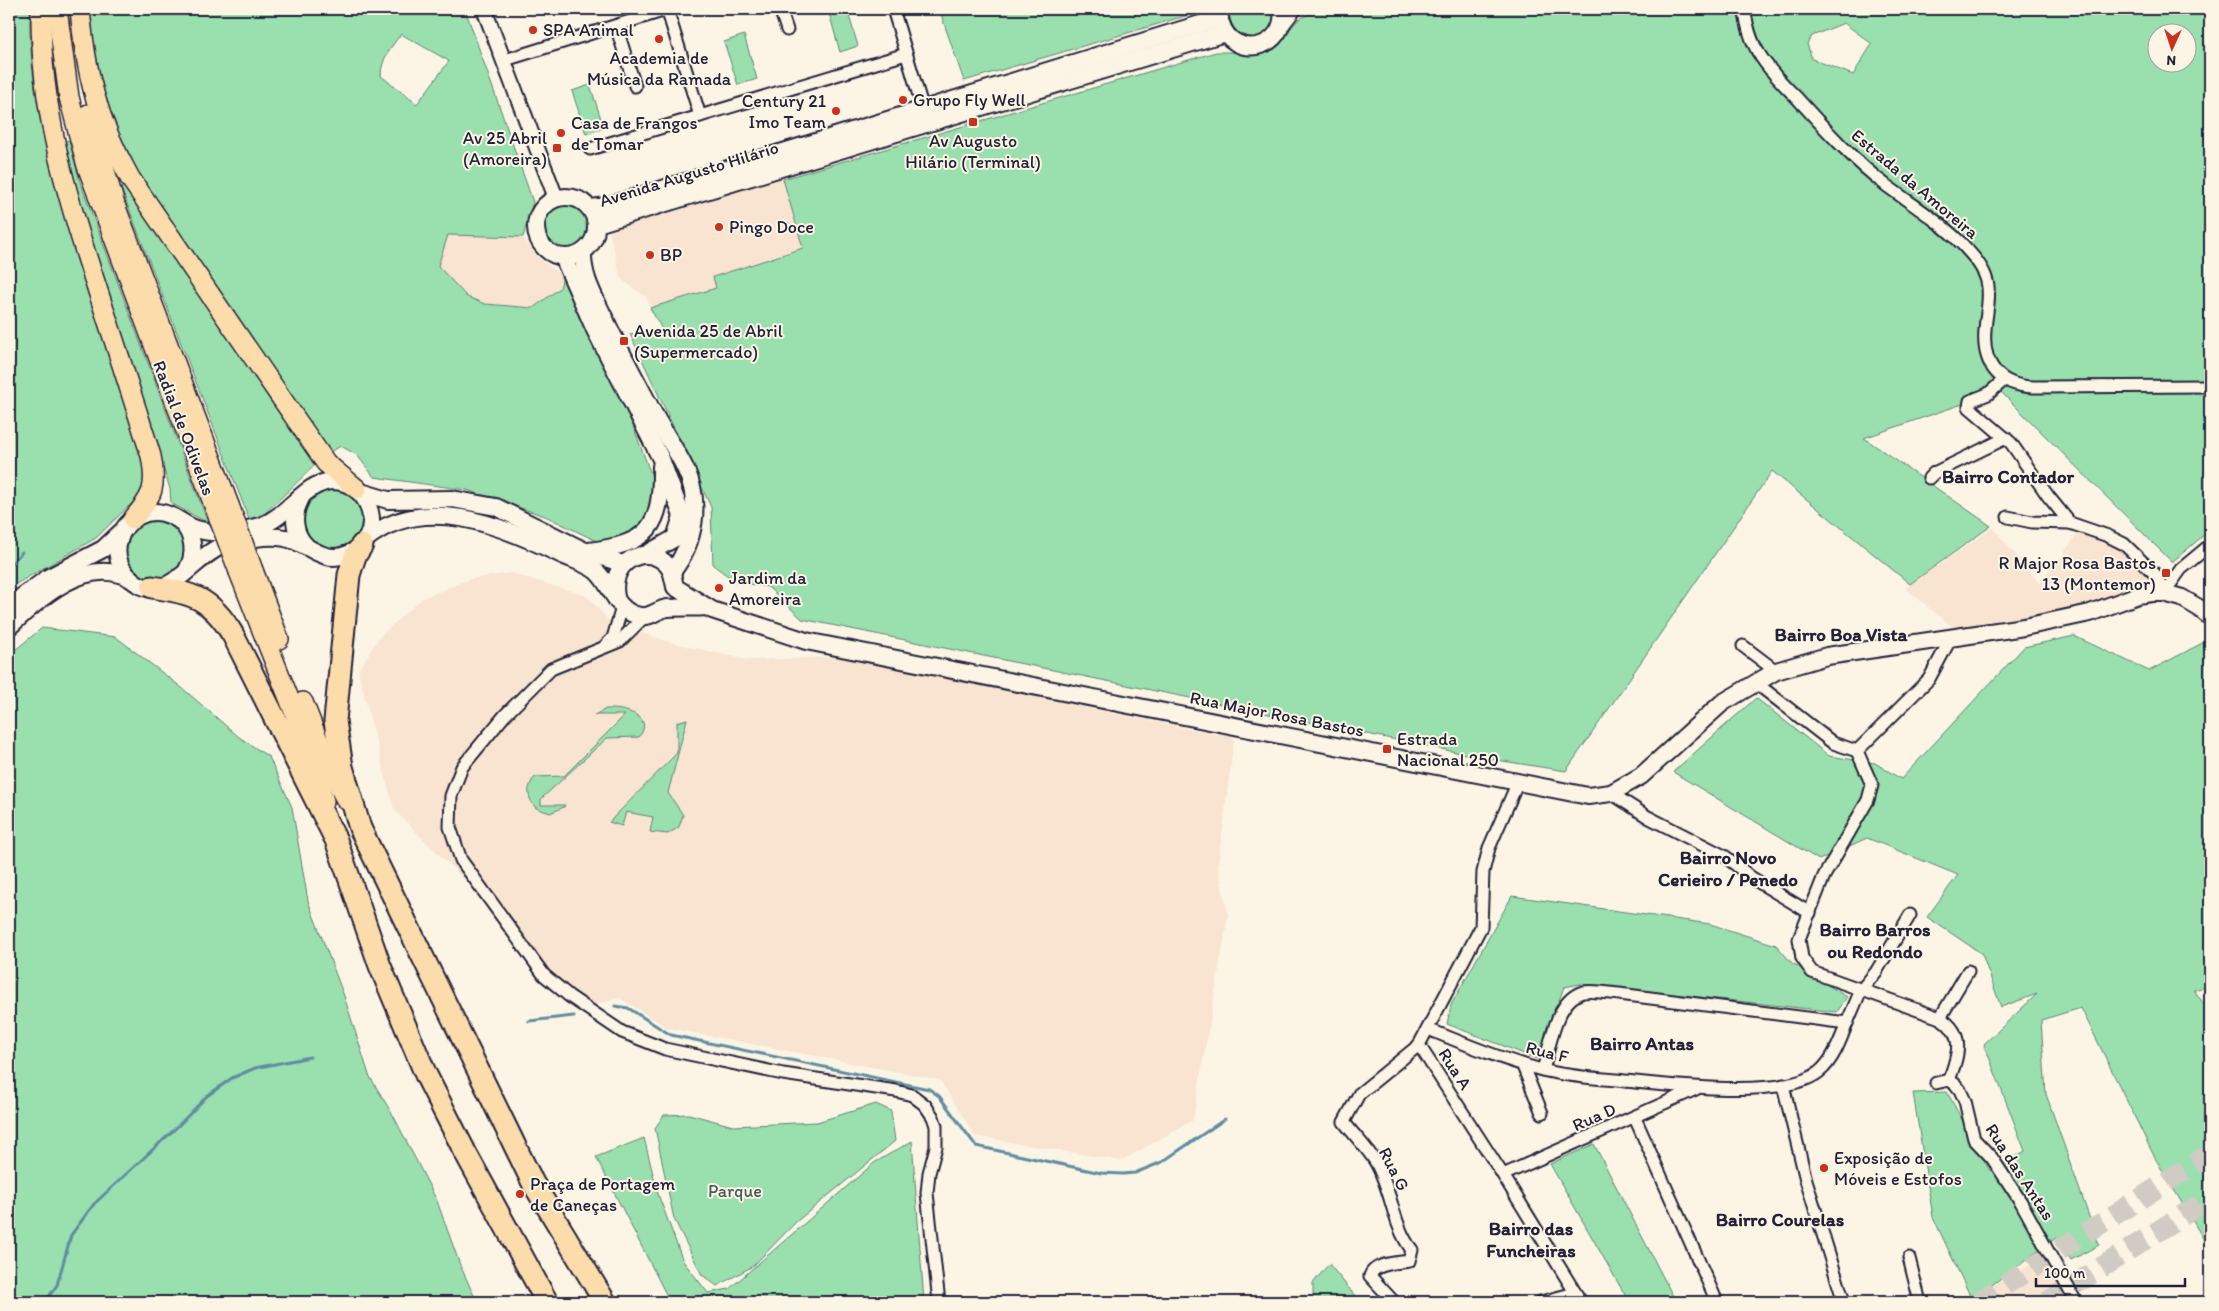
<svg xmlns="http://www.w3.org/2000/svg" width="2219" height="1311" font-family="Itim,sans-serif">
  <rect width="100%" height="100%" fill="#fcf5e5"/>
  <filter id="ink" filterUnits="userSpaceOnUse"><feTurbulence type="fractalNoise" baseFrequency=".02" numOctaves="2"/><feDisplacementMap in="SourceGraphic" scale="10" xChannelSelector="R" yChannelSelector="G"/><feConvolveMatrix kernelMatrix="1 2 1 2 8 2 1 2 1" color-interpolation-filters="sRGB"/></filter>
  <g filter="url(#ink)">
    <g fill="#f8e4d0">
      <polygon points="783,179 804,248 714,277 716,288 650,308 646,297 621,279 608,226"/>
      <polygon points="448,235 523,237 537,257 563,276 560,288 533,308 485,304 467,297 437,266"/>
      <polygon points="1993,528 2040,584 2080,531 2121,545 2155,578 2154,582 2126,595 2087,609 1954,628 1905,588"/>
      <polygon points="511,573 587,596 617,630 635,631 677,644 748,660 840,657 1234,738 1218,866 1228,916 1193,1120 1121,1161 975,1136 940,1080 668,1028 620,998 577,1009 555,995 540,979 489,904 394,810 358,671 380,636 423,598 470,579"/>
      <polygon points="2045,1257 2072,1302 1996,1302 1989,1287"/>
    </g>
    <g fill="#99e0ae" stroke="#5e8174" fill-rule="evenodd">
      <path d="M9,9h21c-3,92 28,182 55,269 20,63 39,125 59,188l1,19 -9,14 -40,39 -87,50z"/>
      <path d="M85,9h380l68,193 -10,35 -75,-2 -10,31 29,31 18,7 48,4 27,-20 3,-12 70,150 22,59 -9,33 -19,20 -20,8 -62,-30 -78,-26 -93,-13 -17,-22 -16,-9 -13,7 -196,-287 -28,-54zM401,34l48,27 -32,43 -36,-28c0,-17 10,-29 20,-42z"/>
      <polygon points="843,9 847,9 858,46 840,52 829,13"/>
      <polygon points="939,9 1209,9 964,81"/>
      <path d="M1232,9h42l1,10 -1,10 -17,12c-17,-4 -25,-10 -28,-28z"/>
      <path d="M1320,9h419l12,46 67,76 7,-12c-34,-34 -61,-54 -73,-103l26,-7h432v521l-38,32 -172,-171 -136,47 127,88 -81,58 -138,-113 -206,300 -76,-12 -688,-140 -34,-32 -32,-5 -23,-17 -2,-58 -81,-173 33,-3 -13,-23 66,-20 -3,-11 90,-29 -20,-69 433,-127h54l29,-33zM1844,23l28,21 -19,31 -41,-16 -5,-15 5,-8zM2156,32h30v30h-30z"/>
      <polygon points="744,35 757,79 738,85 724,42"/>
      <polygon points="590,85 604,128 586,134 572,91"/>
      <polygon points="69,140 80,182 208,523 171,503 170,489 60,143"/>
      <polygon points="124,186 315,465 262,516 249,519 121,188"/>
      <circle cx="565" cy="227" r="23"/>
      <circle cx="333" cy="519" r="29"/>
      <circle cx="155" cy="550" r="29"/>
      <polygon points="42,628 116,637 182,688 239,737 269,757 292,807 308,901 344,996 369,1075 394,1117 437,1201 460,1265 477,1302 9,1302 9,655"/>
      <polygon points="2074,636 2149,671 2210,639 2210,986 2194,990 2210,1013 2210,1250 2155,1158 2081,1008 2041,1020 2046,1094 2099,1245 2071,1260 2056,1238 1989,1287 1996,1302 1973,1302 1933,1217 1913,1093 1947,1092 1990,1171 2025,1151 1984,1044 2037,994 2001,1007 1982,954 1927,917 1958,875 1867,838 1819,860 1673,772 1756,698 1829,756 1875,763 1901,779 2024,647"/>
      <path d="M606,709c16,-1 50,6 33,28l-32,1 -66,61v6h24l-1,2 -14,6 -14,-5c-9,-10 -10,-21 -1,-31l29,-1 61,-61h-31z"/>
      <polygon points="687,719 668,793 683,815 679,827 668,834 650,832 653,817 626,812 622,826 609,822 677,753 677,722"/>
      <polygon points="1512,896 1710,924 1776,945 1792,963 1847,997 1837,1012 1580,984 1564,987 1537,1059 1447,1024 1451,1005"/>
      <polygon points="876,1104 891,1111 895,1141 797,1221 753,1266 717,1286 702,1275 674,1219 655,1128 664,1115 689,1114 733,1126 817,1122"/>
      <polygon points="644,1138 658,1194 683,1261 708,1293 729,1289 874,1163 912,1141 924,1302 670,1302 596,1157"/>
      <polygon points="1594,1144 1676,1302 1629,1302 1550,1164"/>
      <polygon points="1329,1264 1360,1302 1313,1302 1313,1283"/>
    </g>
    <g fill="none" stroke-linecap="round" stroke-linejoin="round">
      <g stroke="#608da3" stroke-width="3">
        <polyline points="9,566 22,552"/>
        <polyline points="615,1006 628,1008 671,1035 929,1089 939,1096 976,1146 1101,1173 1123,1174 1135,1173 1162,1162 1225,1119"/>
        <polyline points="529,1021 574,1016"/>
        <polyline points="45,1302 57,1285 71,1235 94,1204 176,1128 207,1096 232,1078 255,1068 310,1057"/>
      </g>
      <g stroke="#d0cbc3" stroke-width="21" stroke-dasharray="21 11" stroke-linecap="butt">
        <polyline points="1978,1302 2210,1154"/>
        <polyline points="2047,1302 2210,1198"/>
      </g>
      <defs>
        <g id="minor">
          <polyline points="667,9 700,116"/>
          <polyline points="780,9 787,30"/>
          <polyline points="893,9 923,109"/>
          <path d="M1744,9c3,15 6,30 14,43 10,17 25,32 39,46 28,31 57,63 90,88 26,19 52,35 75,58 10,11 21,22 25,37 4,16 -1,33 -2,49 -3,35 14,56 49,57l176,-1"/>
          <polyline points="616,26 635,86"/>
          <polyline points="1282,27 1296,9"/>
          <polyline points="505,60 669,9"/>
          <polyline points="590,149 906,54"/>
          <polyline points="2004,380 1988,394 1970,401 1969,407 2011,443 2048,496 2070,523 2108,536 2124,544 2156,575 2164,593"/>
          <polyline points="1929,478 1934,473 2006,438"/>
          <polyline points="2008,517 2032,522 2070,523"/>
          <polyline points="2164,593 2181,569 2210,545"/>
          <polyline points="644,617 620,641 551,669 505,715 462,767 451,796 450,827 461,860 544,975 569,996 622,1032 665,1049 783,1074 896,1091 912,1095 925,1105 933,1117 936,1126 936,1147 929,1173 927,1193 939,1302"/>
          <polyline points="1743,646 1776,671"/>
          <polyline points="604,647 613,638 622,607"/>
          <polyline points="1756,683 1833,743 1857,751"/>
          <polyline points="1518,782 1489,848 1483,872 1481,927 1419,1045 1503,1175 1581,1302"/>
          <polyline points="1611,793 1648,817 1726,857 1752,878 1810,913"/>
          <polyline points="1940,1018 1968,971"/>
          <path d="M1428,1029c37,15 75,31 114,41 27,7 55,8 83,11 44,4 159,19 194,-9 14,-11 22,-33 28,-49"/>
          <polyline points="1522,1064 1542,1113"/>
          <path d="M1543,1070c7,-23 12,-70 40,-78 10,-2 26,1 36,2l228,29 14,-33 15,-18 34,-57"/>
          <path d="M1949,1080c9,-24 17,-46 -9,-62l-128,-46 -10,-14 -3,-19 25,-63 44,-76 4,-15 -15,-34 72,-72 22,-41"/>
          <polyline points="1936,1083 1949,1080 1955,1084 1960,1090 1965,1101 1974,1139 1992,1158 2021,1202 2076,1302"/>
          <polyline points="1783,1085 1806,1180 1844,1302"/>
          <polyline points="1635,1118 1717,1302"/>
          <polyline points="1503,1175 1696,1089"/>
          <polyline points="1909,1258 1920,1302"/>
          <path d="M1394,1302l-24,-26c4,-13 27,-13 39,-15l3,-11c-20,-25 -20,-61 -37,-89 -8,-13 -21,-26 -31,-39l15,-28 60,-49"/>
          <polyline points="1541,1302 1575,1293"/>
        </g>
        <polyline id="tertiary" points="484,9 556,198"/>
        <g id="secondary">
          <path d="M1221,23c12,39 67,26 61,-14"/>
          <circle cx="566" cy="227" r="30"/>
          <polyline points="591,208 607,206 1220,18"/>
          <polyline points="597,224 1225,33"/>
          <path d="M583,252c-1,24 11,44 21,65 15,32 32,63 49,95 10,19 23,37 32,56 17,34 10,75 -13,104"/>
          <polyline points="563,257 595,330 661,459 682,516 675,538 645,555"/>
          <path d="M332,481c41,0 55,58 16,73 -26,11 -40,-12 -63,-16 -19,-4 -42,2 -60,7 -32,9 -60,69 -97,31 -9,-9 -13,-23 -9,-35 5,-22 29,-35 50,-26 11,4 19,13 31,15 18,5 42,1 60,-4 28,-9 43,-43 72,-45z"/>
          <polyline points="361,492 388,500 452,499 496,507 585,551 623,564"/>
          <path d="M301,498c-9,16 -8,35 5,48"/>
          <path d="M181,522c13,13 15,32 6,48"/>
          <path d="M365,540c57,-48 135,-15 193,13 12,6 28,10 38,18 14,12 19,36 37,43 18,7 22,-5 35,-6 13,-1 26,0 39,-1"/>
          <path d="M589,551c60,-7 73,-24 72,-85"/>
          <path d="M616,597c-8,-43 41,-55 55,-26 2,5 3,11 4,16l37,23 94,31 782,155 23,-3 30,-17 81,-73 54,-32 51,-15 197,-29 66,-14 48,-18 14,-2h12l18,5 17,10 11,9"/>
          <polyline points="9,606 49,577 103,549 121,532"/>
          <path d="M9,627c30,-28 78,-73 122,-48"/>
        </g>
        <g id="trunk">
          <path d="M41,9c-1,97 24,182 54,273 19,58 38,116 56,174 6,31 2,40 -18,63"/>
          <polyline points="57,9 69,97 87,166 215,508"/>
          <path d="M80,9c6,66 17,110 50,169l196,285 31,26"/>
          <polyline points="88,114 115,205 229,505"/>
          <polyline points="253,570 279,639"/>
          <polyline points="239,572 294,711 324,801"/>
          <polyline points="303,702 327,763 346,800"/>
        </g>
        <g id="motorway">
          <polyline points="362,545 355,556 349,575 335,721 342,767 360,828 533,1183 605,1302"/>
          <path d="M152,587c41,6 59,11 81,48l103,205 44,126 46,109 39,77 82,150"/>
        </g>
      </defs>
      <use href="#minor" stroke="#22223b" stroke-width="15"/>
      <use href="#tertiary" stroke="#22223b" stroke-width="18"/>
      <use href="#secondary" stroke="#22223b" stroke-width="20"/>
      <use href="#trunk" stroke="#22223b" stroke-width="22"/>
      <use href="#motorway" stroke="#22223b" stroke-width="25"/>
      <use href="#minor" stroke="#fcf5e5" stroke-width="11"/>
      <use href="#tertiary" stroke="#fcf5e5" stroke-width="14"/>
      <use href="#secondary" stroke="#fcf5e5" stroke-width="16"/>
      <use href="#trunk" stroke="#fddcac" stroke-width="19"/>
      <use href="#motorway" stroke="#fddcac" stroke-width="21"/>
      <defs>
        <g id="trunk-bridge">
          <polyline points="229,505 253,570"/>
          <polyline points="215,508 239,572"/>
        </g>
      </defs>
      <use href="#trunk-bridge" stroke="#22223b" stroke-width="22" stroke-linecap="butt"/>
      <use href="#trunk-bridge" stroke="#fddcac" stroke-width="19"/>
    </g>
  </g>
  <g fill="#c8321e" stroke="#fcf5e5" stroke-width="2">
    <circle cx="533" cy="30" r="5"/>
    <circle cx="659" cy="39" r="5"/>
    <circle cx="903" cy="100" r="5"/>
    <circle cx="836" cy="111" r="5"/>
    <rect x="968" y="117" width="10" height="10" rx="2.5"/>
    <circle cx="561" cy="133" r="5"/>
    <rect x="552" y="143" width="10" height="10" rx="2.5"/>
    <circle cx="719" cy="227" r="5"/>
    <circle cx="650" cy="255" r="5"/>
    <rect x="619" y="336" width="10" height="10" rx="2.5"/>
    <rect x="2161" y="568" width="10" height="10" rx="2.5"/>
    <circle cx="719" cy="588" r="5"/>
    <rect x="1382" y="744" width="10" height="10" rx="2.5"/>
    <circle cx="1824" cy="1168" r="5"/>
    <circle cx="520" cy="1194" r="5"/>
  </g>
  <g text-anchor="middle" stroke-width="4" stroke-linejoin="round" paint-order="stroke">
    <g font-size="18" fill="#22223b" stroke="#fcf5e5" text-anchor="start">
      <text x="543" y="36">SPA Animal</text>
      <text x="659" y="64" text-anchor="middle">Academia de<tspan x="659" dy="21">Música da Ramada</tspan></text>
      <text x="913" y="106">Grupo Fly Well</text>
      <text x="826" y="107" text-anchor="end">Century 21<tspan x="826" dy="21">Imo Team</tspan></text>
      <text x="571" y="129">Casa de Frangos<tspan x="571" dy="21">de Tomar</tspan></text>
      <text x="547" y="144" text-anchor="end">Av 25 Abril<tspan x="547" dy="21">(Amoreira)</tspan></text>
      <text x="973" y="147" text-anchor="middle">Av Augusto<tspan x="973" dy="21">Hilário (Terminal)</tspan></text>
      <text x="729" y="233">Pingo Doce</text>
      <text x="660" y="261">BP</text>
      <text x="634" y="337">Avenida 25 de Abril<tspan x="634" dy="21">(Supermercado)</tspan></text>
      <text x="2156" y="569" text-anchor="end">R Major Rosa Bastos<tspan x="2156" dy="21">13 (Montemor)</tspan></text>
      <text x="729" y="584">Jardim da<tspan x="729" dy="21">Amoreira</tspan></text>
      <text x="1397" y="745">Estrada<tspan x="1397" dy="21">Nacional 250</tspan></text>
      <text x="1834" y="1164">Exposição de<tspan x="1834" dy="21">Móveis e Estofos</tspan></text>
      <text x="530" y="1190">Praça de Portagem<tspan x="530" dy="21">de Caneças</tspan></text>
    </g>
    <g font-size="18" fill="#22223b" stroke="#fcf5e5">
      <text transform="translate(689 174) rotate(-17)" y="6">Avenida Augusto Hilário</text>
      <text transform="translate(1915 184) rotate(40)" y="6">Estrada da Amoreira</text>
      <text transform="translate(184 428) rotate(69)" y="6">Radial de Odivelas</text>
      <text transform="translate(1277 714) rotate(11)" y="6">Rua Major Rosa Bastos</text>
      <text transform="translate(1547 1052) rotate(14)" y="6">Rua F</text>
      <text transform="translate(1455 1069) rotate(57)" y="6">Rua A</text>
      <text transform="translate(1594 1117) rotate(-24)" y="6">Rua D</text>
      <text transform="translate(1394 1169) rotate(63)" y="6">Rua G</text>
      <text transform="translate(2020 1172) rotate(57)" y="6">Rua das Antas</text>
    </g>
    <g font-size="18" fill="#465b5e" stroke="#fcf5e5">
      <text x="735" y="1197">Parque</text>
    </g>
    <g font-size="19" font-weight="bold" fill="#22223b" stroke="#fcf5e5">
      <text x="2008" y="483">Bairro Contador</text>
      <text x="1841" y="641">Bairro Boa Vista</text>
      <text x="1728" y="864">Bairro Novo<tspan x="1728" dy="22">Cerieiro / Penedo</tspan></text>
      <text x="1875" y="936">Bairro Barros<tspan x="1875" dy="22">ou Redondo</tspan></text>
      <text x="1642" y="1050">Bairro Antas</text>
      <text x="1780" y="1226">Bairro Courelas</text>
      <text x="1531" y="1235">Bairro das<tspan x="1531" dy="22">Funcheiras</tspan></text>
    </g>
  </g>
  <rect width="2219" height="1311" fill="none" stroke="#fcf5e5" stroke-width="30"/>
  <rect x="15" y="15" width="2189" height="1281" fill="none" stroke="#22223b" stroke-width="2" filter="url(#ink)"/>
  <g transform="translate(2172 48) rotate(183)"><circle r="24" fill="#fcf5e5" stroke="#a5a1a1"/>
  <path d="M0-4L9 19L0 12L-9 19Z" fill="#c8321e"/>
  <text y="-8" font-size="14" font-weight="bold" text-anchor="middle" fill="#22223b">N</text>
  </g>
  <path d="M2036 1278v8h149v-8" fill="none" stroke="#22223b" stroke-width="2.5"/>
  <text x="2044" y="1278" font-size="15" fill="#22223b" stroke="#fcf5e5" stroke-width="4" paint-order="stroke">100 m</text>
</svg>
